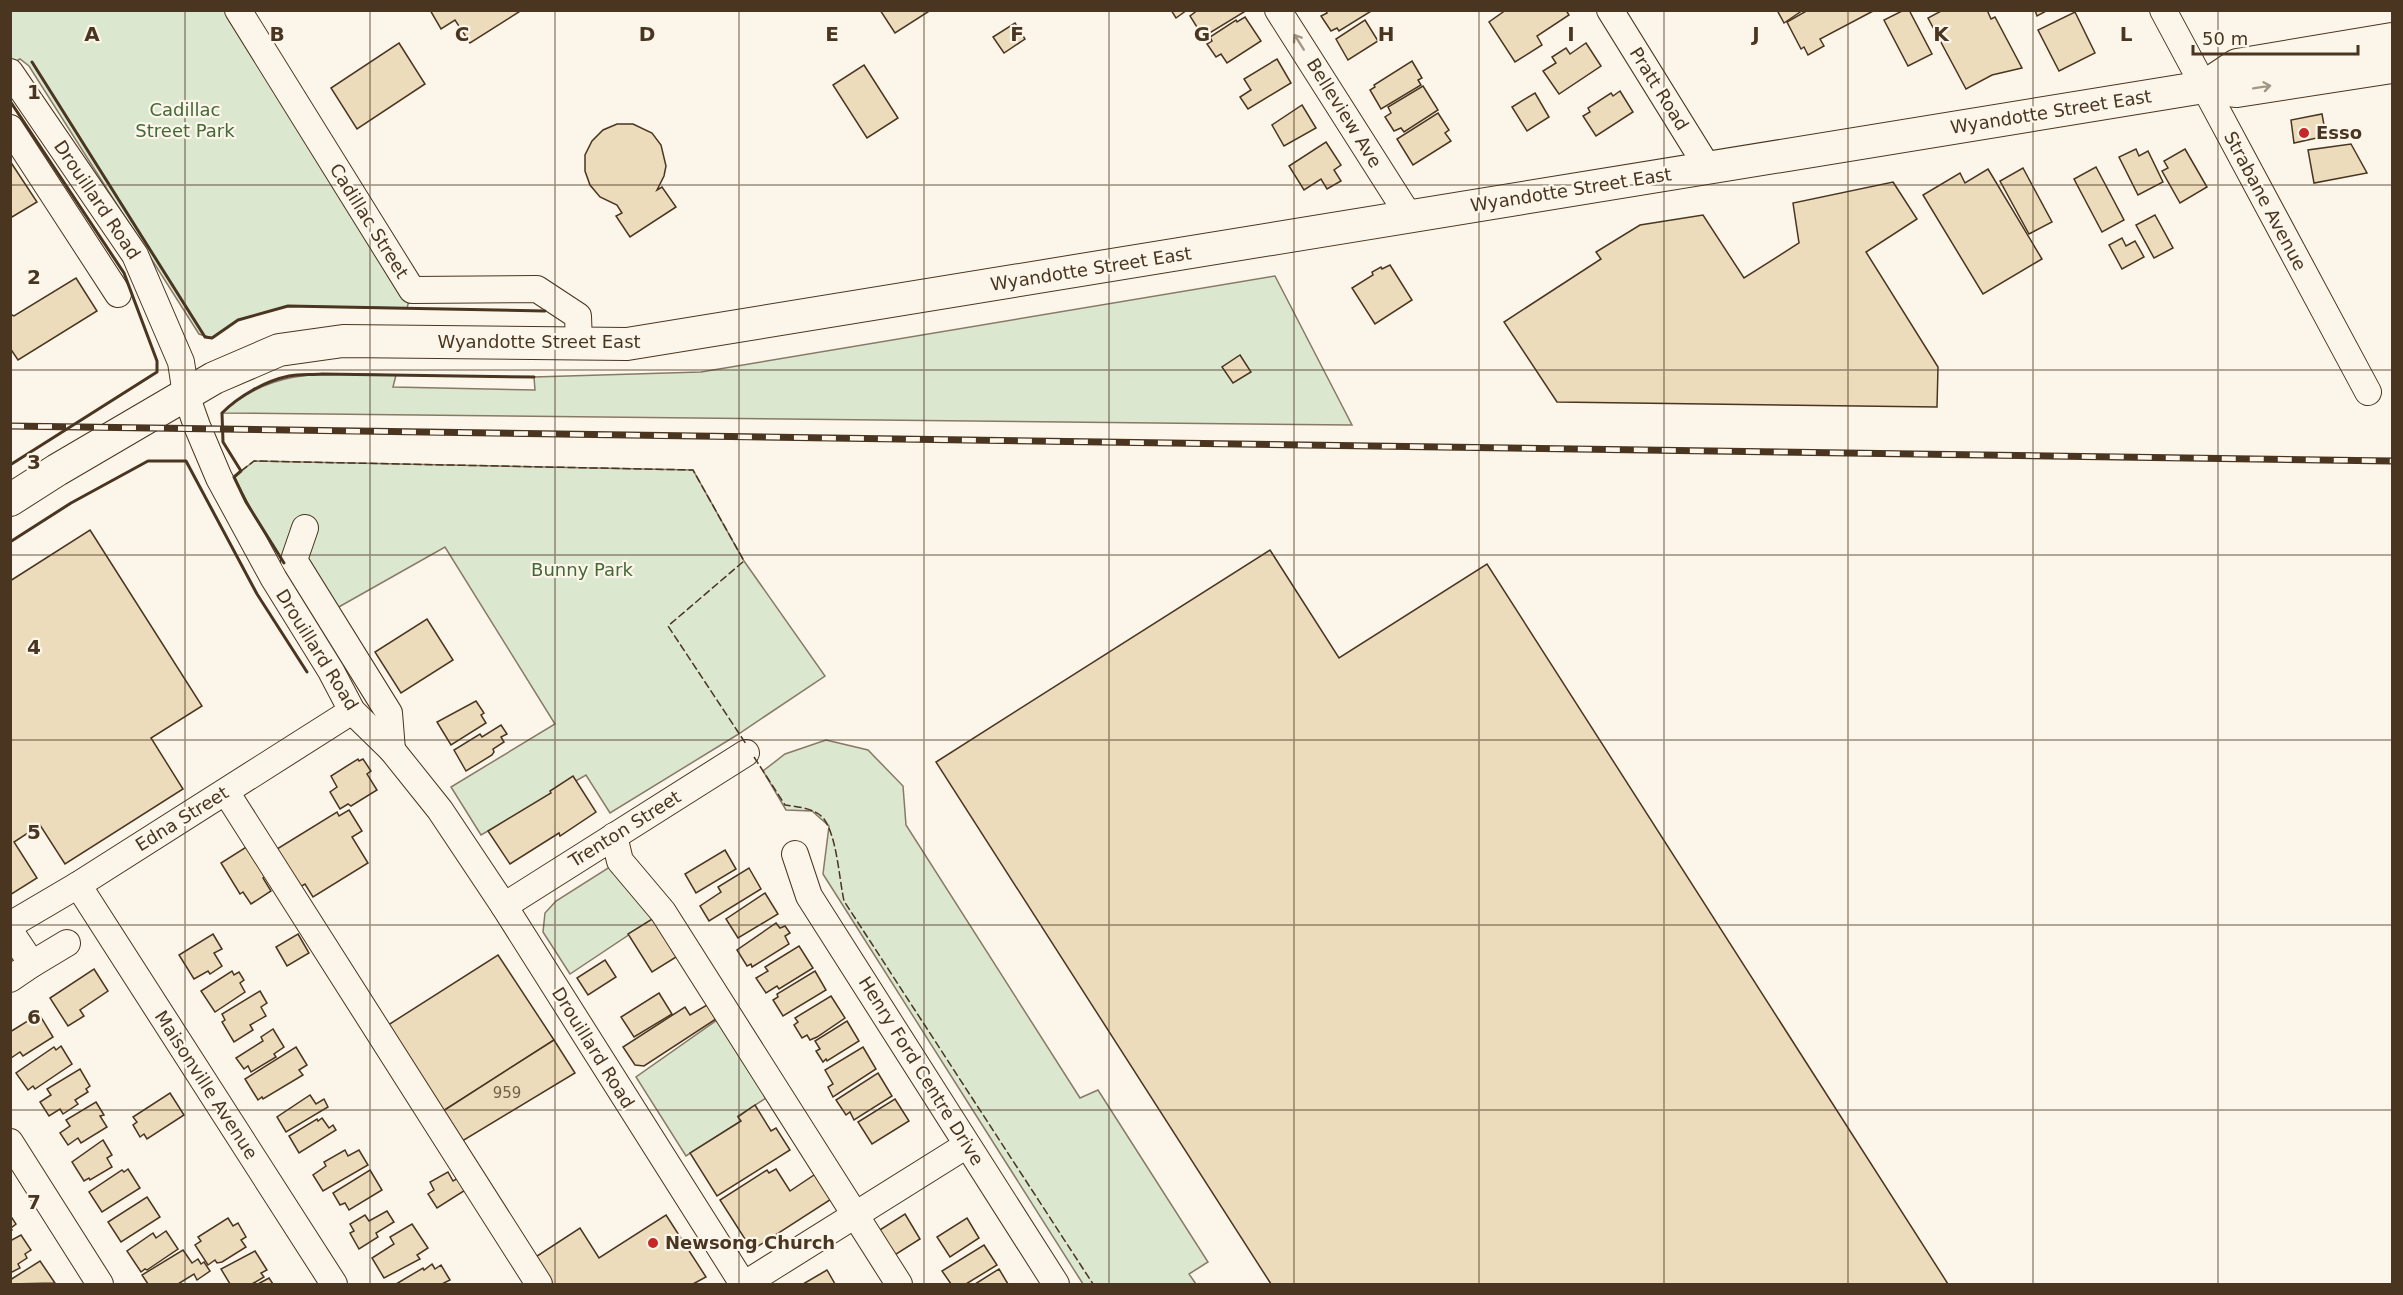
<svg xmlns="http://www.w3.org/2000/svg" width="2403" height="1295" font-family="'DejaVu Sans',sans-serif">
  <rect width="100%" height="100%" fill="#fbf6e9"/>
  <g fill="#dce7d0" stroke="#887966" stroke-width="1.5">
    <polygon points="11,11 238,11 412,290 407,308 288,306 238,320 212,338 199,334 29,66 20,59 11,64"/>
    <path d="M1275,276l77,149 -1130,-12c52,-48 109,-39 174,-38l-3,12 142,3 -1,-13 167,-5z"/>
    <polygon points="254,461 693,470 744,561 825,676 737,735 610,813 586,775 481,835 451,787 555,724 445,547 337,608 317,617 246,502 234,477"/>
    <polygon points="826,740 868,750 903,786 906,825 1080,1098 1098,1090 1208,1262 1189,1274 1196,1284 1083,1284 823,874 829,826 812,811 786,810 763,771 785,754"/>
    <polygon points="627,856 663,912 570,974 543,932 545,913 556,901"/>
    <polygon points="727,1013 777,1091 738,1116 741,1121 686,1156 636,1077"/>
  </g>
  <g fill="#ecdcbc" stroke="#4a3520" stroke-width="1.5">
    <polygon points="430,10 522,10 470,43 455,20 441,29"/>
    <polygon points="880,10 931,10 895,33"/>
    <polygon points="1171,10 1187,10 1176,18"/>
    <polygon points="1198,10 1243,10 1244,12 1208,34 1205,29 1200,32 1190,16"/>
    <polygon points="1326,10 1373,10 1339,31 1337,28 1331,31 1321,16 1327,13"/>
    <polygon points="1506,10 1566,10 1569,15 1537,36 1542,45 1515,62 1489,22"/>
    <polygon points="1777,10 1803,10 1784,23"/>
    <polygon points="1808,10 1875,10 1820,39 1824,46 1808,55 1804,47 1801,49 1787,22"/>
    <polygon points="1904,10 1909,10 1932,54 1908,66 1884,20"/>
    <polygon points="1943,10 1987,10 1991,19 1995,17 2022,68 1992,75 1966,89 1928,18"/>
    <polygon points="2035,10 2048,10 2037,16"/>
    <polygon points="2075,12 2095,53 2059,71 2038,30"/>
    <polygon points="1245,17 1261,41 1227,63 1221,54 1216,57 1207,44 1212,41 1210,37 1236,20 1237,22"/>
    <polygon points="1365,20 1378,41 1348,60 1336,39"/>
    <polygon points="1015,23 1025,39 1004,53 993,37"/>
    <polygon points="399,43 425,84 357,129 331,88"/>
    <polygon points="1586,43 1601,66 1559,94 1543,71 1556,63 1552,57 1566,48 1570,54"/>
    <polygon points="1277,59 1291,83 1248,109 1240,97 1251,90 1244,79"/>
    <polygon points="1412,61 1422,78 1418,80 1421,85 1381,109 1370,90 1375,87 1374,85"/>
    <polygon points="864,65 898,118 867,138 833,85"/>
    <polygon points="1423,86 1438,110 1404,132 1401,128 1394,131 1385,117 1391,113 1388,107"/>
    <polygon points="1620,91 1633,112 1596,136 1583,116 1590,112 1588,108 1611,93 1613,96"/>
    <polygon points="1535,93 1549,117 1527,131 1512,107"/>
    <polygon points="1302,105 1316,128 1284,146 1272,125"/>
    <polygon points="1438,113 1449,130 1445,133 1451,141 1413,165 1397,139"/>
    <polygon points="2322,114 2326,136 2294,143 2291,120"/>
    <polygon points="617,124 633,124 652,133 661,145 666,166 664,176 657,190 662,187 676,207 630,237 616,216 622,213 617,205 600,197 590,185 585,171 585,155 592,141 603,130"/>
    <polygon points="1326,142 1341,165 1334,170 1341,181 1327,189 1321,179 1304,190 1289,166"/>
    <polygon points="2351,144 2367,173 2314,183 2308,150"/>
    <polygon points="2136,149 2139,156 2148,151 2163,182 2138,195 2119,157"/>
    <polygon points="2185,149 2207,187 2180,203 2162,171 2168,168 2164,161"/>
    <polygon points="10,161 37,202 12,217 10,215"/>
    <polygon points="2096,167 2124,220 2102,232 2074,179"/>
    <polygon points="2023,168 2052,222 2029,234 2000,181"/>
    <polygon points="1988,169 2042,259 1983,294 1923,195 1960,173 1965,183"/>
    <polygon points="1893,182 1917,219 1866,252 1938,367 1937,407 1557,402 1504,322 1601,259 1596,252 1640,225 1703,215 1744,278 1799,243 1793,203"/>
    <polygon points="2155,215 2173,248 2154,258 2136,225"/>
    <polygon points="2122,238 2126,246 2135,241 2144,257 2122,269 2109,245"/>
    <polygon points="1390,265 1412,300 1375,324 1352,288 1373,275 1372,272 1381,267 1382,269"/>
    <polygon points="76,278 97,311 18,360 10,348 10,314 14,316"/>
    <polygon points="1240,355 1251,372 1233,383 1222,367"/>
    <polygon points="90,530 202,706 151,738 183,789 65,864 40,825 14,842 37,878 10,895 10,581"/>
    <polygon points="1270,550 1339,658 1487,564 1948,1284 1271,1284 936,762"/>
    <polygon points="427,619 453,660 401,693 375,652"/>
    <polygon points="476,701 484,713 481,715 486,723 451,745 437,722"/>
    <polygon points="501,725 507,734 501,737 504,742 493,749 494,752 492,755 466,771 454,750 480,734 482,737"/>
    <polygon points="358,759 359,761 363,759 371,771 367,774 377,790 351,806 348,804 340,809 330,792 337,787 331,776"/>
    <polygon points="573,776 596,812 560,836 559,833 510,864 488,831 551,793 550,791"/>
    <polygon points="349,810 362,831 352,837 368,863 313,897 305,884 300,887 277,849 337,812 339,816"/>
    <polygon points="251,844 269,874 263,878 271,891 251,904 243,892 240,894 221,863"/>
    <polygon points="725,850 736,869 696,893 685,874"/>
    <polygon points="749,868 761,889 709,921 700,906 721,892 718,887"/>
    <polygon points="765,893 778,914 738,938 726,919"/>
    <polygon points="657,916 681,954 652,972 628,934"/>
    <polygon points="776,923 780,928 785,926 790,933 785,936 789,944 752,967 751,964 747,966 737,950"/>
    <polygon points="213,934 222,949 214,953 222,966 210,974 208,971 194,979 179,955"/>
    <polygon points="298,934 309,953 287,966 276,947"/>
    <polygon points="799,946 813,968 779,989 777,986 766,993 756,978 768,971 765,967"/>
    <polygon points="498,955 554,1040 440,1113 385,1027"/>
    <polygon points="605,960 616,977 588,995 577,978"/>
    <polygon points="94,969 108,991 80,1010 84,1016 68,1026 50,998"/>
    <polygon points="232,971 234,975 239,972 244,980 240,983 245,992 215,1012 201,991"/>
    <polygon points="815,971 826,990 783,1016 773,1000 778,997 777,994"/>
    <polygon points="260,991 267,1003 261,1007 266,1016 250,1025 253,1030 234,1042 222,1022 225,1020 222,1014"/>
    <polygon points="659,993 672,1014 634,1037 621,1017"/>
    <polygon points="831,996 845,1018 817,1037 810,1040 807,1035 802,1038 794,1025 798,1022 795,1018"/>
    <polygon points="707,1005 716,1019 644,1066 635,1065 623,1047 685,1007 690,1015"/>
    <polygon points="39,1014 53,1037 23,1056 20,1052 11,1058 10,1032"/>
    <polygon points="847,1021 859,1041 827,1061 826,1059 823,1062 816,1051 820,1049 815,1041"/>
    <polygon points="273,1029 284,1047 274,1054 276,1057 251,1072 248,1066 244,1069 236,1058 263,1041 261,1037"/>
    <polygon points="554,1040 575,1073 459,1143 440,1113"/>
    <polygon points="61,1046 72,1064 35,1089 33,1086 28,1090 16,1073 54,1047 56,1050"/>
    <polygon points="296,1047 307,1065 299,1070 303,1075 263,1099 262,1097 258,1100 245,1079"/>
    <polygon points="863,1047 876,1069 833,1097 828,1087 833,1084 825,1070"/>
    <polygon points="80,1069 90,1086 86,1089 88,1092 75,1100 78,1104 63,1114 60,1109 49,1116 40,1102 51,1095 47,1089"/>
    <polygon points="878,1073 892,1096 854,1120 850,1112 846,1115 836,1100"/>
    <polygon points="170,1093 184,1115 147,1139 144,1134 140,1137 133,1125 137,1122 133,1117"/>
    <polygon points="310,1095 316,1104 324,1099 328,1107 286,1132 277,1117"/>
    <polygon points="895,1099 909,1121 872,1144 858,1122"/>
    <polygon points="96,1102 104,1115 100,1116 107,1127 81,1143 78,1138 68,1145 60,1133 70,1126 66,1120"/>
    <polygon points="755,1105 771,1131 776,1128 790,1150 717,1196 690,1153 741,1121 738,1117"/>
    <polygon points="322,1118 329,1128 333,1125 336,1130 299,1153 289,1136 317,1119 318,1121"/>
    <polygon points="103,1140 112,1155 107,1158 112,1167 90,1180 89,1178 84,1181 72,1162"/>
    <polygon points="345,1150 348,1156 359,1150 368,1165 323,1191 313,1175 326,1166 324,1162"/>
    <polygon points="128,1169 140,1188 102,1212 89,1192 122,1170 124,1172"/>
    <polygon points="776,1169 790,1191 820,1171 836,1196 752,1250 720,1200 767,1170 769,1173"/>
    <polygon points="370,1170 382,1190 349,1210 345,1203 340,1205 333,1193"/>
    <polygon points="448,1172 453,1181 460,1177 467,1189 437,1208 428,1194 434,1190 430,1182"/>
    <polygon points="147,1197 160,1217 121,1242 108,1222"/>
    <polygon points="387,1211 394,1222 376,1233 378,1237 359,1249 350,1233 354,1231 350,1224 365,1215 369,1221"/>
    <polygon points="905,1214 920,1239 890,1258 875,1233"/>
    <polygon points="10,1215 16,1224 11,1228 12,1230 10,1231"/>
    <polygon points="666,1215 706,1277 693,1284 551,1284 534,1258 580,1228 599,1258"/>
    <polygon points="228,1218 233,1226 238,1223 246,1237 241,1240 246,1247 222,1262 217,1263 215,1260 208,1265 195,1245 201,1241 198,1237"/>
    <polygon points="967,1218 979,1238 950,1257 937,1237"/>
    <polygon points="412,1224 428,1248 417,1255 420,1259 384,1278 372,1258 394,1244 390,1237"/>
    <polygon points="166,1231 178,1249 147,1270 145,1269 141,1272 127,1251 153,1233 156,1238"/>
    <polygon points="21,1235 31,1250 25,1254 27,1258 18,1264 20,1268 10,1273 10,1241"/>
    <polygon points="984,1245 997,1265 966,1284 951,1284 942,1271"/>
    <polygon points="183,1250 192,1263 198,1259 201,1264 204,1262 210,1271 197,1280 194,1274 178,1284 148,1284 142,1275"/>
    <polygon points="255,1251 267,1270 261,1273 264,1277 252,1284 230,1284 221,1269"/>
    <polygon points="40,1261 55,1283 10,1284 10,1280"/>
    <polygon points="432,1264 435,1269 441,1265 450,1280 442,1284 396,1284 423,1268 424,1270"/>
    <polygon points="999,1269 1008,1284 975,1284"/>
    <polygon points="827,1270 835,1284 803,1284"/>
    <polygon points="269,1278 273,1284 258,1284"/>
  </g>
  <g fill="none" stroke-linecap="round" stroke-linejoin="round">
    <defs>
      <g id="minor">
        <polyline points="238,10 412,290 537,289 578,316 579,345"/>
        <polyline points="1278,10 1409,216"/>
        <polyline points="1610,10 1708,168"/>
        <polyline points="2163,10 2368,392"/>
        <polyline points="10,72 135,255 181,362 186,395 197,426 219,478 274,579 331,671 352,711 392,750 440,810 504,906 743,1284"/>
        <polyline points="10,128 118,294"/>
        <polyline points="305,528 294,560 389,713 392,750"/>
        <polyline points="226,792 539,1284"/>
        <polyline points="614,836 620,861 663,912 899,1284"/>
        <polyline points="795,854 809,896 1056,1284"/>
        <polyline points="78,885 334,1284"/>
        <polyline points="504,906 746,753"/>
        <polyline points="10,925 78,885 352,711"/>
        <polyline points="10,931 32,964 67,943"/>
        <polyline points="10,979 32,964"/>
        <polyline points="10,1142 100,1284"/>
        <polyline points="745,1284 967,1145"/>
      </g>
      <g id="major">
        <polyline points="2204,87 2237,65 2392,39"/>
        <polyline points="10,500 57,470 214,378 279,350 343,341 627,344 2204,87 2237,91 2392,67"/>
      </g>
    </defs>
    <use href="#minor" stroke="#4a3520" stroke-width="28"/>
    <use href="#major" stroke="#4a3520" stroke-width="34"/>
    <use href="#minor" stroke="#fbf6e9" stroke-width="26"/>
    <use href="#major" stroke="#fbf6e9" stroke-width="32"/>
    <defs>
      <polyline id="rail" points="10,426 2392,461"/>
    </defs>
    <use href="#rail" stroke="#4a3520" stroke-width="7"/>
    <use href="#rail" stroke="#fbf6e9" stroke-width="4.5" stroke-dasharray="14" stroke-linecap="butt"/>
    <g stroke="#4a3520" stroke-width="1.5" stroke-dasharray="8 3" stroke-linecap="butt">
      <polyline points="241,471 254,461 693,470 744,561 668,626 746,744"/>
      <path d="M754,757l31,48c13,2 30,3 39,14 13,18 15,59 20,82l249,383"/>
    </g>
    <g stroke="#4a3520" stroke-width="3">
      <polyline points="32,62 205,337 212,338 238,320 288,306 545,311"/>
      <polyline points="10,101 124,273 157,361 157,372 10,465"/>
      <polyline points="10,542 71,503 148,461 186,461 257,594 307,672"/>
      <path d="M284,563l-38,-61 -12,-25 7,-6 -18,-29 -1,-29c17,-17 43,-32 67,-37 10,-2 22,-1 33,-2l212,3"/>
    </g>
  </g>
  <defs><path id="oneway-shaft" d="M-6 0H5M1.5-3L5.5 0L1.5 3" fill="none" stroke-width="1.6" stroke-linecap="round" stroke-linejoin="round" transform="scale(1.5)"/></defs>
  <g stroke="#a29684">
    <use href="#oneway-shaft" transform="translate(1299 42) rotate(-122)"/>
    <use href="#oneway-shaft" transform="translate(2262 87) rotate(-9)"/>
  </g>
  <path fill="none" stroke="#4a3520" stroke-width="1.5" stroke-opacity="0.55" d="M185,10v1274M370,10v1274M555,10v1274M739,10v1274M924,10v1274M1109,10v1274M1294,10v1274M1479,10v1274M1664,10v1274M1848,10v1274M2033,10v1274M2218,10v1274M10,185h2382M10,370h2382M10,555h2382M10,740h2382M10,925h2382M10,1110h2382"/>
  <g fill="#c62828" stroke="#fbf6e9" stroke-width="2">
    <circle cx="2304" cy="133" r="6"/>
    <circle cx="653" cy="1243" r="6"/>
  </g>
  <g text-anchor="middle" stroke-width="4.5" stroke-linejoin="round" paint-order="stroke">
    <g font-size="15" fill="#725f47">
      <text x="507" y="1098">959</text>
    </g>
    <g font-size="18" fill="#4a3520" stroke="#fbf6e9">
      <text transform="translate(1659 89) rotate(58)" y="6">Pratt Road</text>
      <text transform="translate(2051 112) rotate(-9)" y="6">Wyandotte Street East</text>
      <text transform="translate(1344 113) rotate(58)" y="6">Belleview Ave</text>
      <text transform="translate(1571 190) rotate(-9)" y="6">Wyandotte Street East</text>
      <text transform="translate(97 200) rotate(56)" y="6">Drouillard Road</text>
      <text transform="translate(2265 201) rotate(62)" y="6">Strabane Avenue</text>
      <text transform="translate(369 221) rotate(58)" y="6">Cadillac Street</text>
      <text transform="translate(1091 269) rotate(-9)" y="6">Wyandotte Street East</text>
      <text x="539" y="348">Wyandotte Street East</text>
      <text transform="translate(317 650) rotate(58)" y="6">Drouillard Road</text>
      <text transform="translate(182 819) rotate(-32)" y="6">Edna Street</text>
      <text transform="translate(625 829) rotate(-32)" y="6">Trenton Street</text>
      <text transform="translate(593 1048) rotate(58)" y="6">Drouillard Road</text>
      <text transform="translate(921 1071) rotate(58)" y="6">Henry Ford Centre Drive</text>
      <text transform="translate(206 1085) rotate(57)" y="6">Maisonville Avenue</text>
    </g>
    <g font-size="18" fill="#436837" stroke="#fbf6e9">
      <text x="185" y="116">Cadillac<tspan x="185" dy="21">Street Park</tspan></text>
      <text x="582" y="576">Bunny Park</text>
    </g>
    <g font-size="18" font-weight="bold" fill="#4a3520" stroke="#fbf6e9" text-anchor="start">
      <text x="2316" y="139">Esso</text>
      <text x="665" y="1249">Newsong Church</text>
    </g>
  </g>
  <g font-size="20" text-anchor="middle" font-weight="bold" fill="#4a3520" stroke="#fbf6e9" stroke-width="4.5" stroke-linejoin="round" paint-order="stroke">
    <text x="92" y="41">A</text>
    <text x="277" y="41">B</text>
    <text x="462" y="41">C</text>
    <text x="647" y="41">D</text>
    <text x="832" y="41">E</text>
    <text x="1017" y="41">F</text>
    <text x="1202" y="41">G</text>
    <text x="1386" y="41">H</text>
    <text x="1571" y="41">I</text>
    <text x="1756" y="41">J</text>
    <text x="1941" y="41">K</text>
    <text x="2126" y="41">L</text>
    <text x="34" y="99">1</text>
    <text x="34" y="284">2</text>
    <text x="34" y="469">3</text>
    <text x="34" y="654">4</text>
    <text x="34" y="839">5</text>
    <text x="34" y="1024">6</text>
    <text x="34" y="1209">7</text>
  </g>
  <rect width="2403" height="1295" fill="none" stroke="#4a3520" stroke-width="24"/>
  <path d="M2193 45v9h165v-9" fill="none" stroke="#4a3520" stroke-width="3"/>
  <text x="2202" y="45" font-size="18" fill="#4a3520" stroke="#fbf6e9" stroke-width="4.5" paint-order="stroke">50 m</text>
</svg>
